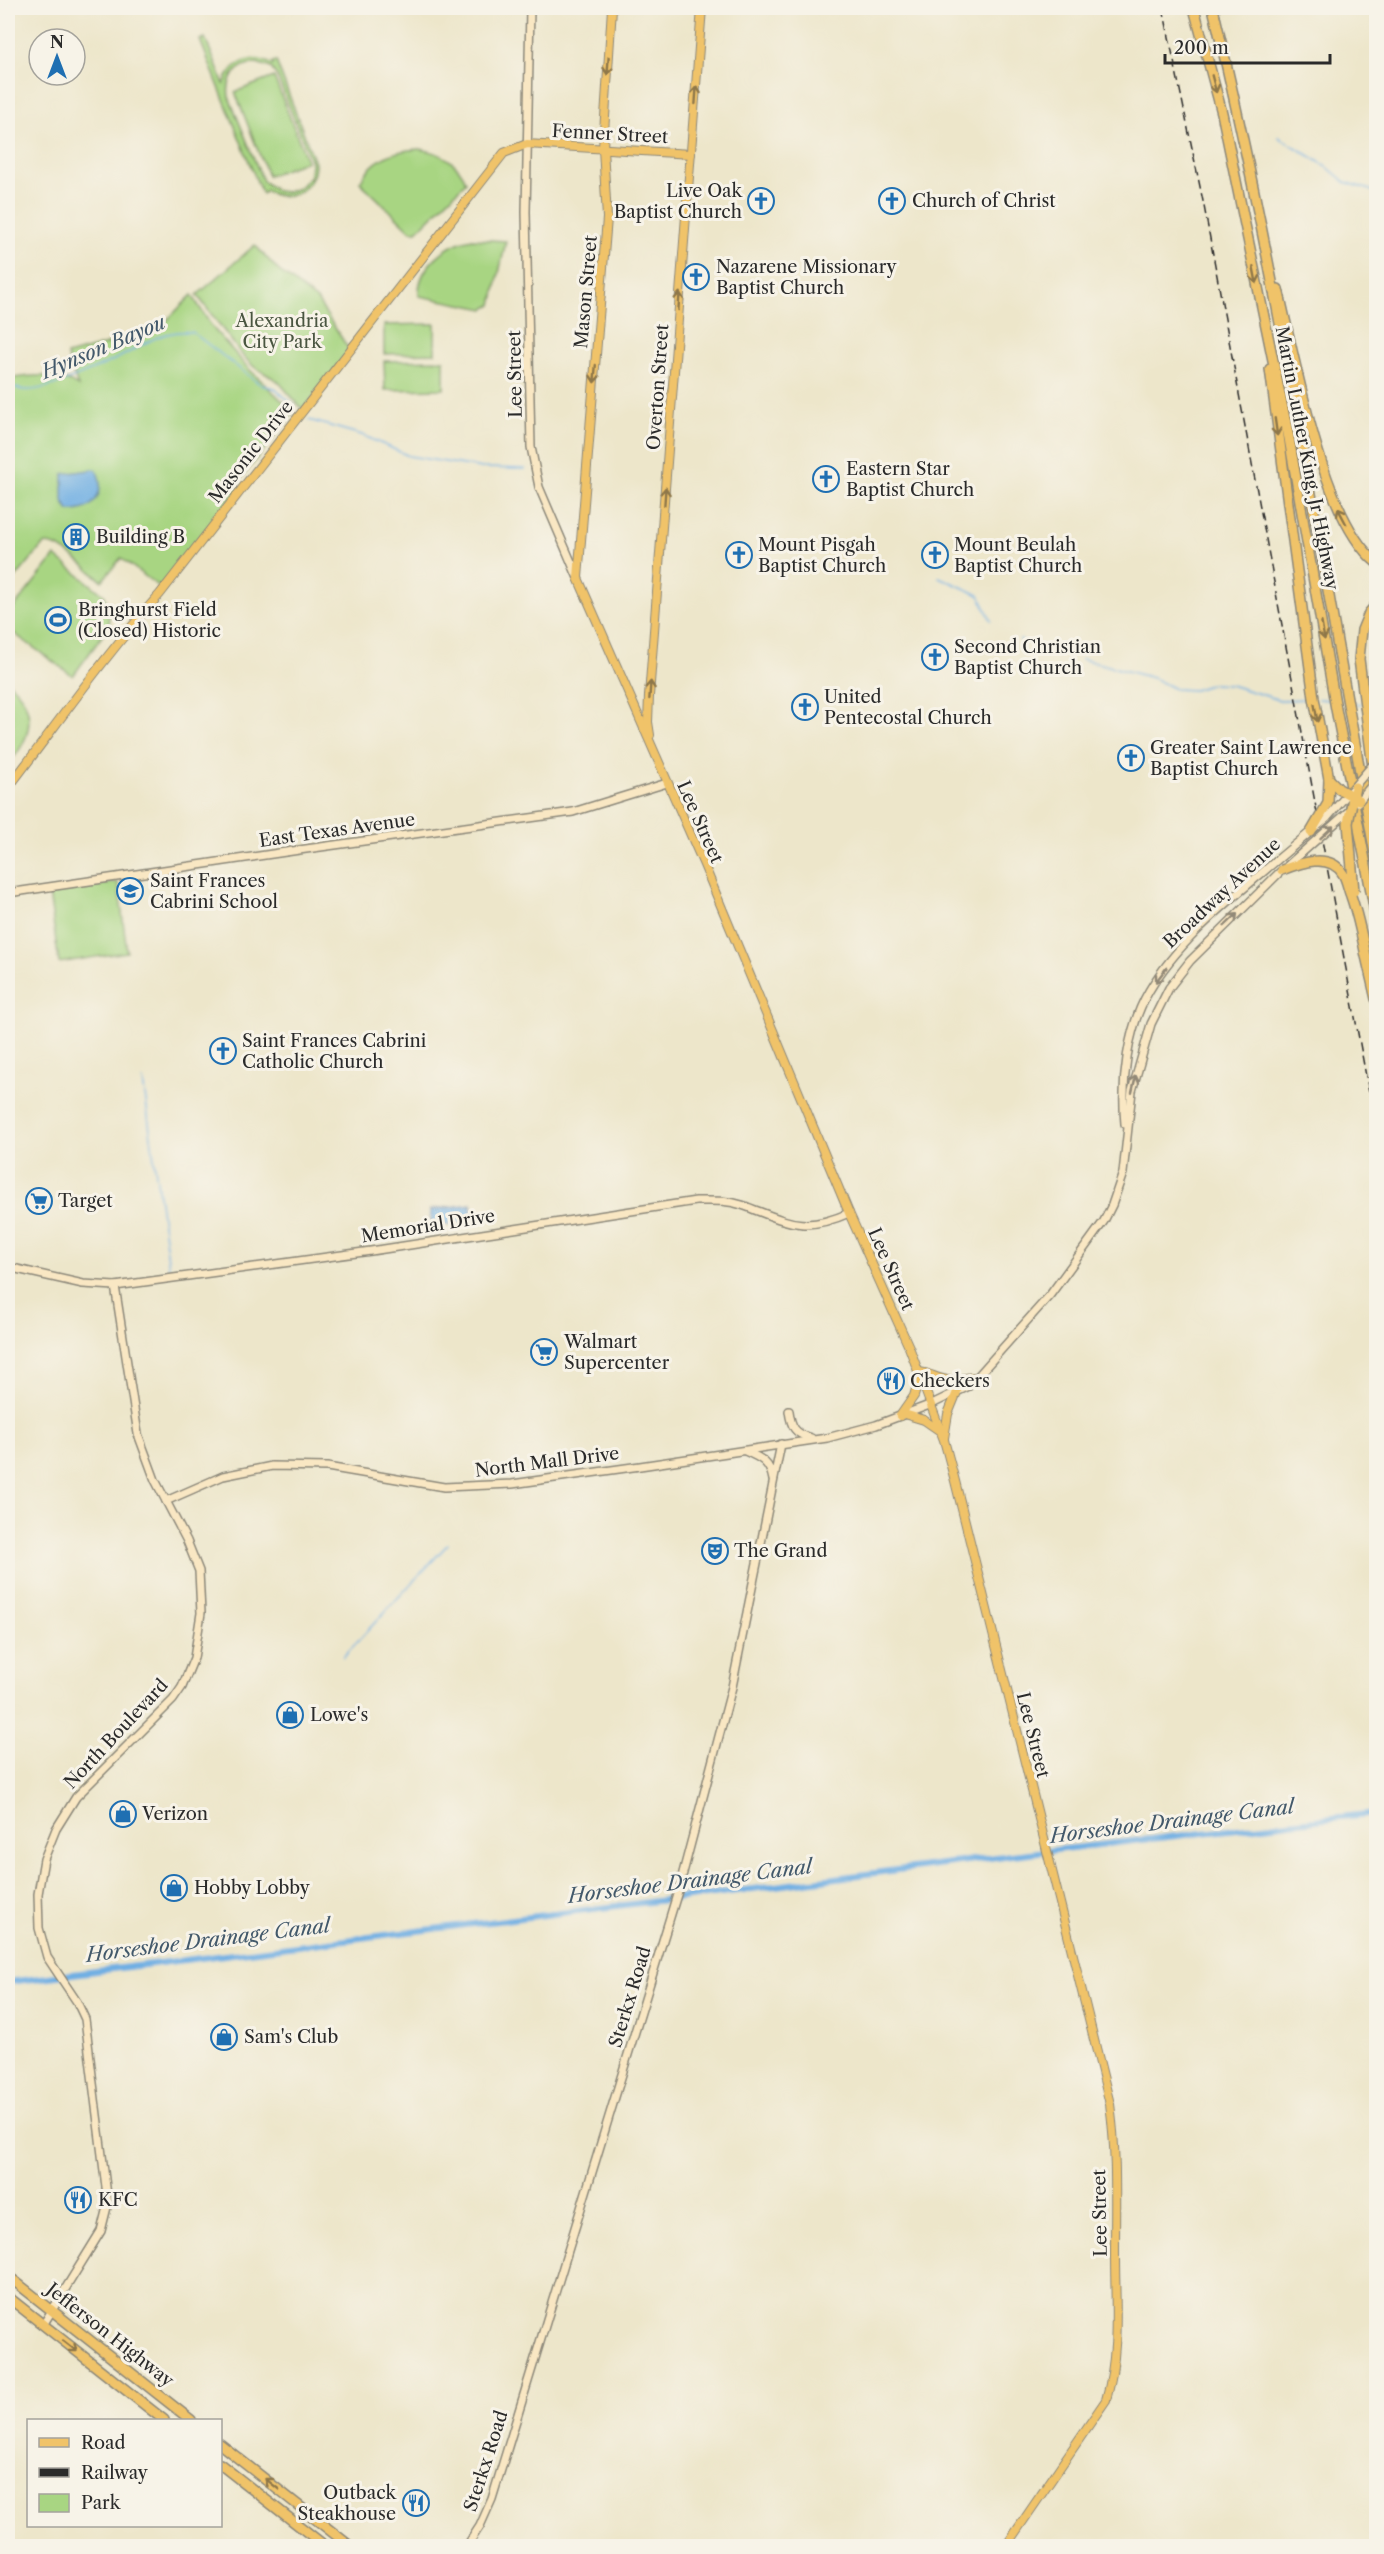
<svg xmlns="http://www.w3.org/2000/svg" width="1384" height="2554" font-family="'Libre Caslon Text',serif">
  <rect width="100%" height="100%" fill="#f7f3e8"/>
  <filter id="ink" filterUnits="userSpaceOnUse"><feTurbulence type="fractalNoise" baseFrequency=".0167" numOctaves="2"/><feDisplacementMap in="SourceGraphic" scale="12" xChannelSelector="R" yChannelSelector="G"/><feConvolveMatrix kernelMatrix="1 2 1 2 8 2 1 2 1" color-interpolation-filters="sRGB"/></filter>
  <filter id="wash" filterUnits="userSpaceOnUse"><feTurbulence type="fractalNoise" baseFrequency=".008" numOctaves="4" result="noise"/><feDisplacementMap in="SourceGraphic" scale="24" xChannelSelector="R" yChannelSelector="G"/><feGaussianBlur stdDeviation="1.35" result="paint"/><feColorMatrix in="noise" values="0 0 0 0 0 0 0 0 0 0 0 0 0 0 0 0 0 1.4 0 .05"/><feComposite in="paint" operator="in"/></filter>
  <g filter="url(#wash)">
    <rect width="100%" height="100%" fill="#ede6ca"/>
    <g fill="#a8d582" stroke="#6a8056" stroke-width="1.5" fill-rule="evenodd">
      <path d="M205,38l19,46c8,-22 28,-31 49,-19v-3l3,-1 39,102c0,27 -26,41 -49,28l-4,3 -62,-154zM257,63l14,5 6,8 34,86 -1,14 -11,12 -12,4 -10,-1 -14,-10 -34,-84c-3,-19 8,-33 28,-34z"/>
      <polygon points="274,77 307,161 268,176 235,92"/>
      <path d="M419,149c21,3 39,12 47,33l-49,49h-6l-51,-49c12,-23 34,-32 59,-33z"/>
      <path d="M472,239l34,2 -14,64 -7,4 -66,-13c-2,-29 28,-53 53,-57z"/>
      <polygon points="255,245 278,270 317,300 350,351 303,410 278,381 254,367 242,355 197,295"/>
      <path d="M192,295l20,32 38,43 44,42 -59,74 3,3 -76,100 -41,-31 -19,23c-13,-10 -43,-42 -59,-36l-35,42v-208c25,-4 48,-7 70,7l-11,-31 65,-18 32,-14z"/>
      <polygon points="435,324 435,353 384,354 384,325"/>
      <polygon points="444,360 444,389 385,390 384,361"/>
      <polygon points="55,556 105,596 110,625 73,676 8,629 8,615"/>
      <path d="M8,682c26,21 27,48 7,74l-7,-6z"/>
      <polygon points="118,882 127,952 59,963 49,893"/>
    </g>
    <g fill="#6fafe3" stroke="#4d6d87" stroke-width="1.5">
      <path d="M96,469c11,24 -2,43 -27,42l-6,-9v-28z"/>
      <polygon points="471,1204 473,1221 432,1227 430,1210"/>
    </g>
    <g fill="none" stroke-linecap="round" stroke-linejoin="round">
      <g stroke="#6fafe3" stroke-width="1.5">
        <polyline points="1279,137 1326,166 1345,182 1376,192"/>
        <path d="M8,386c5,1 12,4 18,4 19,2 74,-23 92,-32 26,-13 44,-29 74,-26l69,53 13,3 20,17"/>
        <polyline points="309,420 362,435 409,456 482,468 525,469"/>
        <polyline points="939,577 979,595 991,620"/>
        <polyline points="1020,640 1067,654"/>
        <polyline points="1082,659 1153,678 1175,689 1194,690 1213,684 1230,685 1280,700 1310,699"/>
        <polyline points="1318,699 1331,700"/>
        <polyline points="1351,703 1361,704"/>
        <polyline points="1369,705 1376,705"/>
        <polyline points="143,1080 169,1267"/>
        <polyline points="343,1657 448,1544"/>
      </g>
      <polyline stroke="#6fafe3" stroke-width="6" points="8,1982 721,1893 1012,1855 1376,1813"/>
    </g>
  </g>
  <g filter="url(#ink)">
    <g fill="none" stroke-linecap="round" stroke-linejoin="round">
      <defs>
        <g id="secondary">
          <polyline points="530,8 526,212 531,447 539,487 578,578"/>
          <polyline points="8,893 306,849 573,812 667,783"/>
          <path d="M1125,1124c-4,-42 2,-96 24,-133 30,-52 84,-93 128,-131"/>
          <path d="M8,1267l75,17 32,2 256,-35 325,-50c16,0 31,-1 46,4 44,16 60,29 107,8"/>
          <path d="M789,1411c2,16 6,23 22,27"/>
          <path d="M745,1451c16,7 25,11 28,29"/>
          <polyline points="166,1501 223,1476 272,1466 327,1467 444,1487 512,1484 640,1466 827,1438 876,1425 932,1404 969,1386 1050,1295 1104,1221 1112,1205 1123,1173 1132,1091 1151,1024 1169,988 1190,961 1282,870"/>
          <polyline points="43,2325 101,2231 108,2203 85,2019 77,2002 47,1957 39,1928 38,1894 44,1859 56,1829 76,1797 173,1700 182,1687 194,1658 201,1613 199,1571 187,1541 155,1480 138,1434 115,1286"/>
          <polyline points="467,2546 480,2526 492,2499 679,1888 732,1687 781,1444"/>
        </g>
        <g id="primary">
          <path d="M612,8l-9,140 4,70 -29,360 126,287 145,348 60,134 35,93 11,41 155,623c7,50 5,100 5,151 0,49 5,97 -9,145l-100,146"/>
          <polyline points="650,735 648,722 649,696 702,8"/>
          <path d="M8,788c50,-65 97,-133 152,-194l344,-441 23,-9 164,10"/>
          <path d="M919,1372c11,1 18,7 29,8 11,1 19,-4 30,-3"/>
          <polyline points="904,1414 924,1420 940,1431"/>
          <polyline points="900,1416 914,1396 920,1376"/>
          <polyline points="944,1438 948,1414 957,1392"/>
        </g>
        <g id="highway">
          <polyline points="1194,8 1222,113 1289,438 1336,709 1376,917"/>
          <path d="M1213,8c68,281 110,567 163,851"/>
          <path d="M1278,289c17,69 44,230 98,273"/>
          <polyline points="1270,369 1314,698 1329,779"/>
          <polyline points="1376,605 1369,613 1362,630 1359,659 1376,791"/>
          <polyline points="1366,956 1376,999"/>
          <polyline points="8,2276 191,2420"/>
          <polyline points="8,2297 164,2420"/>
          <polyline points="220,2444 350,2546"/>
          <polyline points="220,2464 325,2546"/>
        </g>
      </defs>
      <use href="#secondary" stroke="#8c887a" stroke-width="10"/>
      <use href="#primary" stroke="#8c887a" stroke-width="10"/>
      <use href="#highway" stroke="#8c887a" stroke-width="12"/>
      <use href="#secondary" stroke="#f9e7c3" stroke-width="7"/>
      <use href="#primary" stroke="#f0c369" stroke-width="8"/>
      <use href="#highway" stroke="#f0c369" stroke-width="9"/>
      <polyline stroke="#2b2b2b" stroke-width="1.5" stroke-dasharray="9 4.5" stroke-linecap="butt" points="1163,8 1204,206 1376,1130"/>
      <defs>
        <g id="secondary-bridge">
          <polyline points="1358,802 1376,780"/>
          <polyline points="1277,860 1327,818 1376,761"/>
          <polyline points="1287,866 1350,810"/>
        </g>
        <g id="highway-bridge">
          <polyline points="1329,779 1339,789 1359,800"/>
          <polyline points="1311,832 1328,803 1329,779"/>
          <path d="M1282,870c18,-7 48,-18 61,4 4,6 5,15 8,22 7,20 11,40 15,60"/>
          <polyline points="1354,891 1348,823 1355,787"/>
        </g>
      </defs>
      <use href="#secondary-bridge" stroke="#8c887a" stroke-width="10" stroke-linecap="butt"/>
      <use href="#highway-bridge" stroke="#8c887a" stroke-width="12" stroke-linecap="butt"/>
      <use href="#secondary-bridge" stroke="#f9e7c3" stroke-width="7"/>
      <use href="#highway-bridge" stroke="#f0c369" stroke-width="9"/>
    </g>
    <defs><path id="oneway-shaft" d="M-6 0H5M1.5-3L5.5 0L1.5 3" fill="none" stroke-width="1.6" stroke-linecap="round" stroke-linejoin="round" transform="scale(1.5)"/></defs>
    <g stroke="#8e774a">
      <use href="#oneway-shaft" transform="translate(608 66) rotate(94)"/>
      <use href="#oneway-shaft" transform="translate(1214 84) rotate(75)"/>
      <use href="#oneway-shaft" transform="translate(696 95) rotate(-86)"/>
      <use href="#oneway-shaft" transform="translate(1255 275) rotate(79)"/>
      <use href="#oneway-shaft" transform="translate(679 301) rotate(-86)"/>
      <use href="#oneway-shaft" transform="translate(595 374) rotate(95)"/>
      <use href="#oneway-shaft" transform="translate(1276 427) rotate(82)"/>
      <use href="#oneway-shaft" transform="translate(665 496) rotate(-86)"/>
      <use href="#oneway-shaft" transform="translate(1342 516) rotate(-118)"/>
      <use href="#oneway-shaft" transform="translate(1323 631) rotate(80)"/>
      <use href="#oneway-shaft" transform="translate(650 690) rotate(-86)"/>
      <use href="#oneway-shaft" transform="translate(1316 713) rotate(80)"/>
      <use href="#oneway-shaft" transform="translate(70 2346) rotate(38)"/>
      <use href="#oneway-shaft" transform="translate(272 2484) rotate(-142)"/>
    </g>
    <g stroke="#928977">
      <use href="#oneway-shaft" transform="translate(1327 832) rotate(-43)"/>
      <use href="#oneway-shaft" transform="translate(1231 920) rotate(-44)"/>
      <use href="#oneway-shaft" transform="translate(1161 975) rotate(127)"/>
      <use href="#oneway-shaft" transform="translate(1134 1084) rotate(-77)"/>
    </g>
  </g>
  <defs>
    <symbol id="church-ring" viewBox="-11 -11 22 22"><circle r="9.5" fill="#f7f3e8" stroke="#1f6fb2" stroke-width="1.5"/><path d="M-1.2-6h2.4v3.5h3.3v2.4h-3.3V6h-2.4V-.1h-3.3v-2.4h3.3Z" fill="#1f6fb2"/></symbol>
    <symbol id="building-ring" viewBox="-11 -11 22 22"><circle r="9.5" fill="#f7f3e8" stroke="#1f6fb2" stroke-width="1.5"/><path d="M-4-6H4V6H1V3H-1V6H-4ZM-2.5-4.3h1.7v1.8h-1.7ZM.8-4.3h1.7v1.8H.8ZM-2.5-1h1.7V.8h-1.7ZM.8-1h1.7V.8H.8Z" fill="#1f6fb2"/></symbol>
    <symbol id="stadium-ring" viewBox="-11 -11 22 22"><circle r="9.5" fill="#f7f3e8" stroke="#1f6fb2" stroke-width="1.5"/><path d="M0-5a6.5 5 0 1 0 0 10a6.5 5 0 1 0 0-10ZM-3.5-1.8h7v3.6h-7Z" fill="#1f6fb2"/></symbol>
    <symbol id="school-ring" viewBox="-11 -11 22 22"><circle r="9.5" fill="#f7f3e8" stroke="#1f6fb2" stroke-width="1.5"/><path d="M0-5L7-2L0 1L-7-2ZM-4 1L0 2.5L4 1V4Q0 6-4 4Z" fill="#1f6fb2"/></symbol>
    <symbol id="supermarket-ring" viewBox="-11 -11 22 22"><circle r="9.5" fill="#f7f3e8" stroke="#1f6fb2" stroke-width="1.5"/><path d="M-6-5.5h2.5l.6 2H6L4.5 2H-2.5L-4.4-4H-6ZM-1.5 3.2a1.3 1.3 0 1 0 .1 0ZM3 3.2a1.3 1.3 0 1 0 .1 0Z" fill="#1f6fb2"/></symbol>
    <symbol id="restaurant-ring" viewBox="-11 -11 22 22"><circle r="9.5" fill="#f7f3e8" stroke="#1f6fb2" stroke-width="1.5"/><path d="M-5-6h1v4h1v-4h1v4h1v-4h1v5L-1.5 .5V6h-2V.5L-5-1ZM5-6V6H3V1.5H1.5Q1.5-4 5-6Z" fill="#1f6fb2"/></symbol>
    <symbol id="theatre-ring" viewBox="-11 -11 22 22"><circle r="9.5" fill="#f7f3e8" stroke="#1f6fb2" stroke-width="1.5"/><path d="M-5-5.5Q0-4 5-5.5V0Q5 5 0 6Q-5 5-5 0ZM-3.3-2.5H-1v1.5H-3.3ZM1-2.5H3.3v1.5H1ZM-2.8 1Q0 5.5 2.8 1Z" fill="#1f6fb2"/></symbol>
    <symbol id="shop-ring" viewBox="-11 -11 22 22"><circle r="9.5" fill="#f7f3e8" stroke="#1f6fb2" stroke-width="1.5"/><path d="M-5-2.5h2.3a2.7 3.5 0 0 1 5.4 0H5L5.5 6h-11ZM-1.5-2.5h3a1.5 2.3 0 0 0-3 0Z" fill="#1f6fb2"/></symbol>
  </defs>
  <g fill-rule="evenodd">
    <use href="#church-ring" x="746" y="186" width="30" height="30"/>
    <use href="#church-ring" x="877" y="186" width="30" height="30"/>
    <use href="#church-ring" x="681" y="262" width="30" height="30"/>
    <use href="#church-ring" x="811" y="464" width="30" height="30"/>
    <use href="#building-ring" x="61" y="522" width="30" height="30"/>
    <use href="#church-ring" x="724" y="540" width="30" height="30"/>
    <use href="#church-ring" x="920" y="540" width="30" height="30"/>
    <use href="#stadium-ring" x="43" y="605" width="30" height="30"/>
    <use href="#church-ring" x="920" y="642" width="30" height="30"/>
    <use href="#church-ring" x="790" y="692" width="30" height="30"/>
    <use href="#church-ring" x="1116" y="743" width="30" height="30"/>
    <use href="#school-ring" x="115" y="876" width="30" height="30"/>
    <use href="#church-ring" x="208" y="1036" width="30" height="30"/>
    <use href="#supermarket-ring" x="24" y="1186" width="30" height="30"/>
    <use href="#supermarket-ring" x="529" y="1337" width="30" height="30"/>
    <use href="#restaurant-ring" x="876" y="1366" width="30" height="30"/>
    <use href="#theatre-ring" x="700" y="1536" width="30" height="30"/>
    <use href="#shop-ring" x="275" y="1700" width="30" height="30"/>
    <use href="#shop-ring" x="108" y="1799" width="30" height="30"/>
    <use href="#shop-ring" x="159" y="1873" width="30" height="30"/>
    <use href="#shop-ring" x="209" y="2022" width="30" height="30"/>
    <use href="#restaurant-ring" x="63" y="2185" width="30" height="30"/>
    <use href="#restaurant-ring" x="401" y="2488" width="30" height="30"/>
  </g>
  <g text-anchor="middle" stroke-width="6" stroke-linejoin="round" paint-order="stroke">
    <g font-size="18" fill="#2b2b2b" stroke="#f7f3e8">
      <text transform="translate(610 134) rotate(3)" y="6">Fenner Street</text>
      <text transform="translate(586 292) rotate(-85)" y="6">Mason Street</text>
      <text transform="translate(515 374) rotate(-91)" y="6">Lee Street</text>
      <text transform="translate(658 387) rotate(-86)" y="6">Overton Street</text>
      <text transform="translate(251 452) rotate(-52)" y="6">Masonic Drive</text>
      <text transform="translate(1307 458) rotate(79)" y="6">Martin Luther King, Jr Highway</text>
      <text transform="translate(700 822) rotate(66)" y="6">Lee Street</text>
      <text transform="translate(337 830) rotate(-8)" y="6">East Texas Avenue</text>
      <text transform="translate(1222 893) rotate(-43)" y="6">Broadway Avenue</text>
      <text transform="translate(428 1226) rotate(-9)" y="6">Memorial Drive</text>
      <text transform="translate(891 1269) rotate(66)" y="6">Lee Street</text>
      <text transform="translate(547 1462) rotate(-7)" y="6">North Mall Drive</text>
      <text transform="translate(116 1734) rotate(-47)" y="6">North Boulevard</text>
      <text transform="translate(1033 1735) rotate(76)" y="6">Lee Street</text>
      <text transform="translate(630 1997) rotate(-73)" y="6">Sterkx Road</text>
      <text transform="translate(1100 2213) rotate(-91)" y="6">Lee Street</text>
      <text transform="translate(110 2335) rotate(38)" y="6">Jefferson Highway</text>
      <text transform="translate(486 2461) rotate(-72)" y="6">Sterkx Road</text>
    </g>
    <g font-size="18" fill="#2b2b2b" stroke="#f7f3e8" text-anchor="start">
      <text x="742" y="197" text-anchor="end">Live Oak<tspan x="742" dy="21">Baptist Church</tspan></text>
      <text x="912" y="207">Church of Christ</text>
      <text x="716" y="273">Nazarene Missionary<tspan x="716" dy="21">Baptist Church</tspan></text>
      <text x="846" y="475">Eastern Star<tspan x="846" dy="21">Baptist Church</tspan></text>
      <text x="96" y="543">Building B</text>
      <text x="758" y="551">Mount Pisgah<tspan x="758" dy="21">Baptist Church</tspan></text>
      <text x="954" y="551">Mount Beulah<tspan x="954" dy="21">Baptist Church</tspan></text>
      <text x="78" y="616">Bringhurst Field<tspan x="78" dy="21">(Closed) Historic</tspan></text>
      <text x="954" y="653">Second Christian<tspan x="954" dy="21">Baptist Church</tspan></text>
      <text x="824" y="703">United<tspan x="824" dy="21">Pentecostal Church</tspan></text>
      <text x="1150" y="754">Greater Saint Lawrence<tspan x="1150" dy="21">Baptist Church</tspan></text>
      <text x="150" y="887">Saint Frances<tspan x="150" dy="21">Cabrini School</tspan></text>
      <text x="242" y="1047">Saint Frances Cabrini<tspan x="242" dy="21">Catholic Church</tspan></text>
      <text x="58" y="1207">Target</text>
      <text x="564" y="1348">Walmart<tspan x="564" dy="21">Supercenter</tspan></text>
      <text x="910" y="1387">Checkers</text>
      <text x="734" y="1557">The Grand</text>
      <text x="310" y="1721">Lowe's</text>
      <text x="142" y="1820">Verizon</text>
      <text x="194" y="1894">Hobby Lobby</text>
      <text x="244" y="2043">Sam's Club</text>
      <text x="98" y="2206">KFC</text>
      <text x="396" y="2499" text-anchor="end">Outback<tspan x="396" dy="21">Steakhouse</tspan></text>
    </g>
    <g font-size="18" fill="#4a5641" stroke="#f7f3e8">
      <text x="282" y="327">Alexandria<tspan x="282" dy="21">City Park</tspan></text>
    </g>
    <g font-size="20" font-style="italic" fill="#43596b" stroke="#f7f3e8">
      <text transform="translate(103 347) rotate(-23)" y="7">Hynson Bayou</text>
      <text transform="translate(1172 1821) rotate(-7)" y="7">Horseshoe Drainage Canal</text>
      <text transform="translate(690 1881) rotate(-7)" y="7">Horseshoe Drainage Canal</text>
      <text transform="translate(208 1940) rotate(-7)" y="7">Horseshoe Drainage Canal</text>
    </g>
  </g>
  <rect width="1384" height="2554" fill="none" stroke="#f7f3e8" stroke-width="30"/>
  <rect x="27" y="2419" width="195" height="108" fill="#f7f3e8" stroke="#a5a39c" stroke-width="1.5"/>
  <rect x="39" y="2438" width="30" height="9" fill="#f0c369" stroke="#a5a39c" stroke-width="1.5"/>
  <text x="81" y="2449" font-size="18" fill="#2b2b2b">Road</text>
  <rect x="39" y="2468" width="30" height="9" fill="#2b2b2b" stroke="#a5a39c" stroke-width="1.5"/>
  <text x="81" y="2479" font-size="18" fill="#2b2b2b">Railway</text>
  <rect x="39" y="2494" width="30" height="18" fill="#a8d582" stroke="#a5a39c" stroke-width="1.5"/>
  <text x="81" y="2509" font-size="18" fill="#2b2b2b">Park</text>
  <g transform="translate(57 57)"><circle r="28" fill="#f7f3e8" stroke="#a5a39c" stroke-width="1.5"/>
  <path d="M0-4.5L10 22L0 15L-10 22Z" fill="#1f6fb2"/>
  <text y="-9" font-size="16" font-weight="bold" text-anchor="middle" fill="#2b2b2b">N</text>
  </g>
  <path d="M1165 54v9h165v-9" fill="none" stroke="#2b2b2b" stroke-width="3"/>
  <text x="1174" y="54" font-size="18" fill="#2b2b2b" stroke="#f7f3e8" stroke-width="4.5" paint-order="stroke">200 m</text>
</svg>
